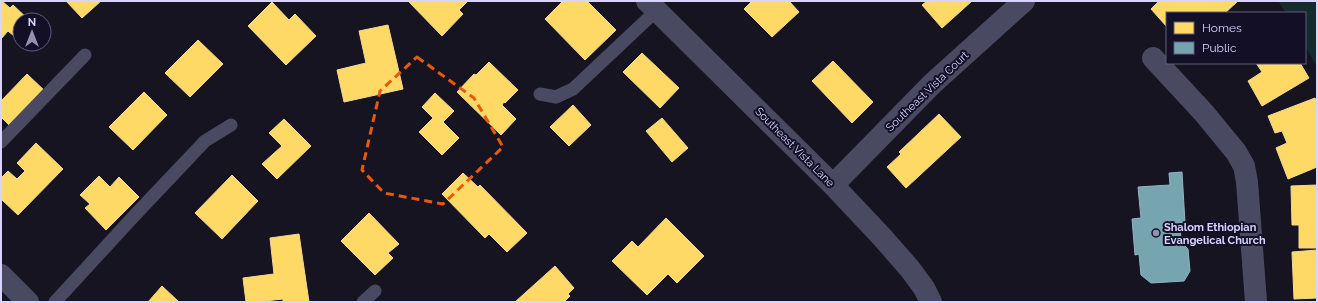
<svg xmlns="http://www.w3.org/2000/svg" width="1318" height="303" font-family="Raleway,sans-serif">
  <rect width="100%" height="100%" fill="#161421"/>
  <polygon fill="#132c2d" points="1278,1 1317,1 1317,67 1305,46 1305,13 1286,13"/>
  <g fill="#ffd966" stroke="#f4d894">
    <polygon points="2,1 10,8 13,5 29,20 20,20 20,41 8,31 1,39"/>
    <polygon points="66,1 101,1 82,18"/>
    <polygon points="408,1 468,1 459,10 463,14 442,36"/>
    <polygon points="563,1 587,1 616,30 585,60 545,19"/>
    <polygon points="752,1 789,1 799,12 772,37 744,9"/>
    <polygon points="927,1 972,1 942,28 922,5"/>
    <polygon points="1159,1 1238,1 1225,13 1167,13 1167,27 1151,9"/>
    <polygon points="272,2 289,20 295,14 316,36 286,65 248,26"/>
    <polygon points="388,25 403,89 344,102 337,70 366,63 359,31"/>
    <polygon points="198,40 223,64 190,97 165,73"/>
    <polygon points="642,53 679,88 660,108 623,72"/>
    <polygon points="833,61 873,102 852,123 812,81"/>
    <polygon points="489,62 518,90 505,103 504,102 502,105 516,119 501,135 457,92 474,74 476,75"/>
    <polygon points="1256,63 1300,63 1309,78 1262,106 1248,81 1262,72"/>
    <polygon points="27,74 46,92 11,127 1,117 1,101"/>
    <polygon points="144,92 167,115 133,150 109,127"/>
    <polygon points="435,93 454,111 443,122 459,138 442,155 419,132 433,118 422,107"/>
    <polygon points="1315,98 1317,102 1317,167 1288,179 1276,148 1287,143 1282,131 1275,133 1268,116"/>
    <polygon points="573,105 591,125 569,146 550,127"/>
    <polygon points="939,114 961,137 906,188 887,167 901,154 899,152"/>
    <polygon points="662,118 688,148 672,162 646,131"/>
    <polygon points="284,119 311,146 277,179 262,164 282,146 269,133"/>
    <polygon points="36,143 63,169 18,215 1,199 1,178 8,171 17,179 25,171 17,163"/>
    <polygon points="463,173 478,187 480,185 527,233 507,252 489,234 485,238 442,194"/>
    <polygon points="232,175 258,201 222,239 195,213"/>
    <polygon points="99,176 110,187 119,177 139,197 106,230 85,208 90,204 80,195"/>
    <polygon points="1317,185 1317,248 1299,248 1299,225 1292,225 1291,186"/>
    <polygon points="369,213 399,244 388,253 393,258 375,275 341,241"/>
    <polygon points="666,218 704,256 677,283 668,274 647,295 612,261 632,241 638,247"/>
    <polygon points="299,234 309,302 283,302 283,299 256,302 246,302 243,278 274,274 270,238"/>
    <polygon points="1317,250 1317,298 1294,299 1292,252"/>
    <polygon points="555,266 574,288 568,294 570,296 564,302 515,302"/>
    <polygon points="162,286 179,302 148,302"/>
  </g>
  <polygon fill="#76a5af" stroke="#94b3c7" points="1182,172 1185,223 1180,223 1181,242 1188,249 1190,271 1184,281 1151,283 1141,275 1139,254 1135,255 1132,219 1141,218 1138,187 1170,185 1169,173"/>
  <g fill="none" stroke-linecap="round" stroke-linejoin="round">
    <g stroke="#4a4962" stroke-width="13">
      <polyline points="540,94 556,97 573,89 657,10"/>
      <polyline points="1,142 85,55"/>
      <polyline points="55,302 134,216 205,141 231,125"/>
      <polyline points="363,302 375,291"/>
    </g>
    <g stroke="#4a4962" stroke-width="22">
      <polyline points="647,1 833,185 882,237 910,269 924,288 931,302"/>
      <polyline points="1153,58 1204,113 1236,152 1244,166 1247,182 1256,302"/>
      <polyline points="833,185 932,84 1024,1"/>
    </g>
    <polyline stroke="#4a4962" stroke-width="22" points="1,275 28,302"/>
  </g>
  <path fill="none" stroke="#e8590c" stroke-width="3" stroke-dasharray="8 5" stroke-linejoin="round" d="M417,57l57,41 29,49 -60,57 -59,-11 -22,-23 18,-79z"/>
  <circle fill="#9591b1" stroke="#130f26" stroke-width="1.5" cx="1156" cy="233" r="4"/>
  <g text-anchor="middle" stroke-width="4" stroke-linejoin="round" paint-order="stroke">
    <g font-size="11" fill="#d9d4ff" stroke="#130f26">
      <text transform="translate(927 91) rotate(-44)" y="4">Southeast Vista Court</text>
      <text transform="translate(795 147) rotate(45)" y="4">Southeast Vista Lane</text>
    </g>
    <g font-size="11" font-weight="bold" fill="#d9d4ff" stroke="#130f26" text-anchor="start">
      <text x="1164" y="231">Shalom Ethiopian<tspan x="1164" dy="13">Evangelical Church</tspan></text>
    </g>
  </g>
  <rect width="1318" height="303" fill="none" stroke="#d9d4ff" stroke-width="4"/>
  <rect x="1166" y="12" width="140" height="52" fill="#130f26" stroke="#625e7d"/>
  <rect x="1174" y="22" width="20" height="12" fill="#ffd966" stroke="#625e7d"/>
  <text x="1202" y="32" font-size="12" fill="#d9d4ff">Homes</text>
  <rect x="1174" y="42" width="20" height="12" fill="#76a5af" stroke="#625e7d"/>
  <text x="1202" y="52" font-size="12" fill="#d9d4ff">Public</text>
  <g transform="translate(32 32)"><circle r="19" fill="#130f26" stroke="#625e7d"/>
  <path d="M0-3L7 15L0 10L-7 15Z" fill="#9591b1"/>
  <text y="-6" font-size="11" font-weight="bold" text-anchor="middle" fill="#d9d4ff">N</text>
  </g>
</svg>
